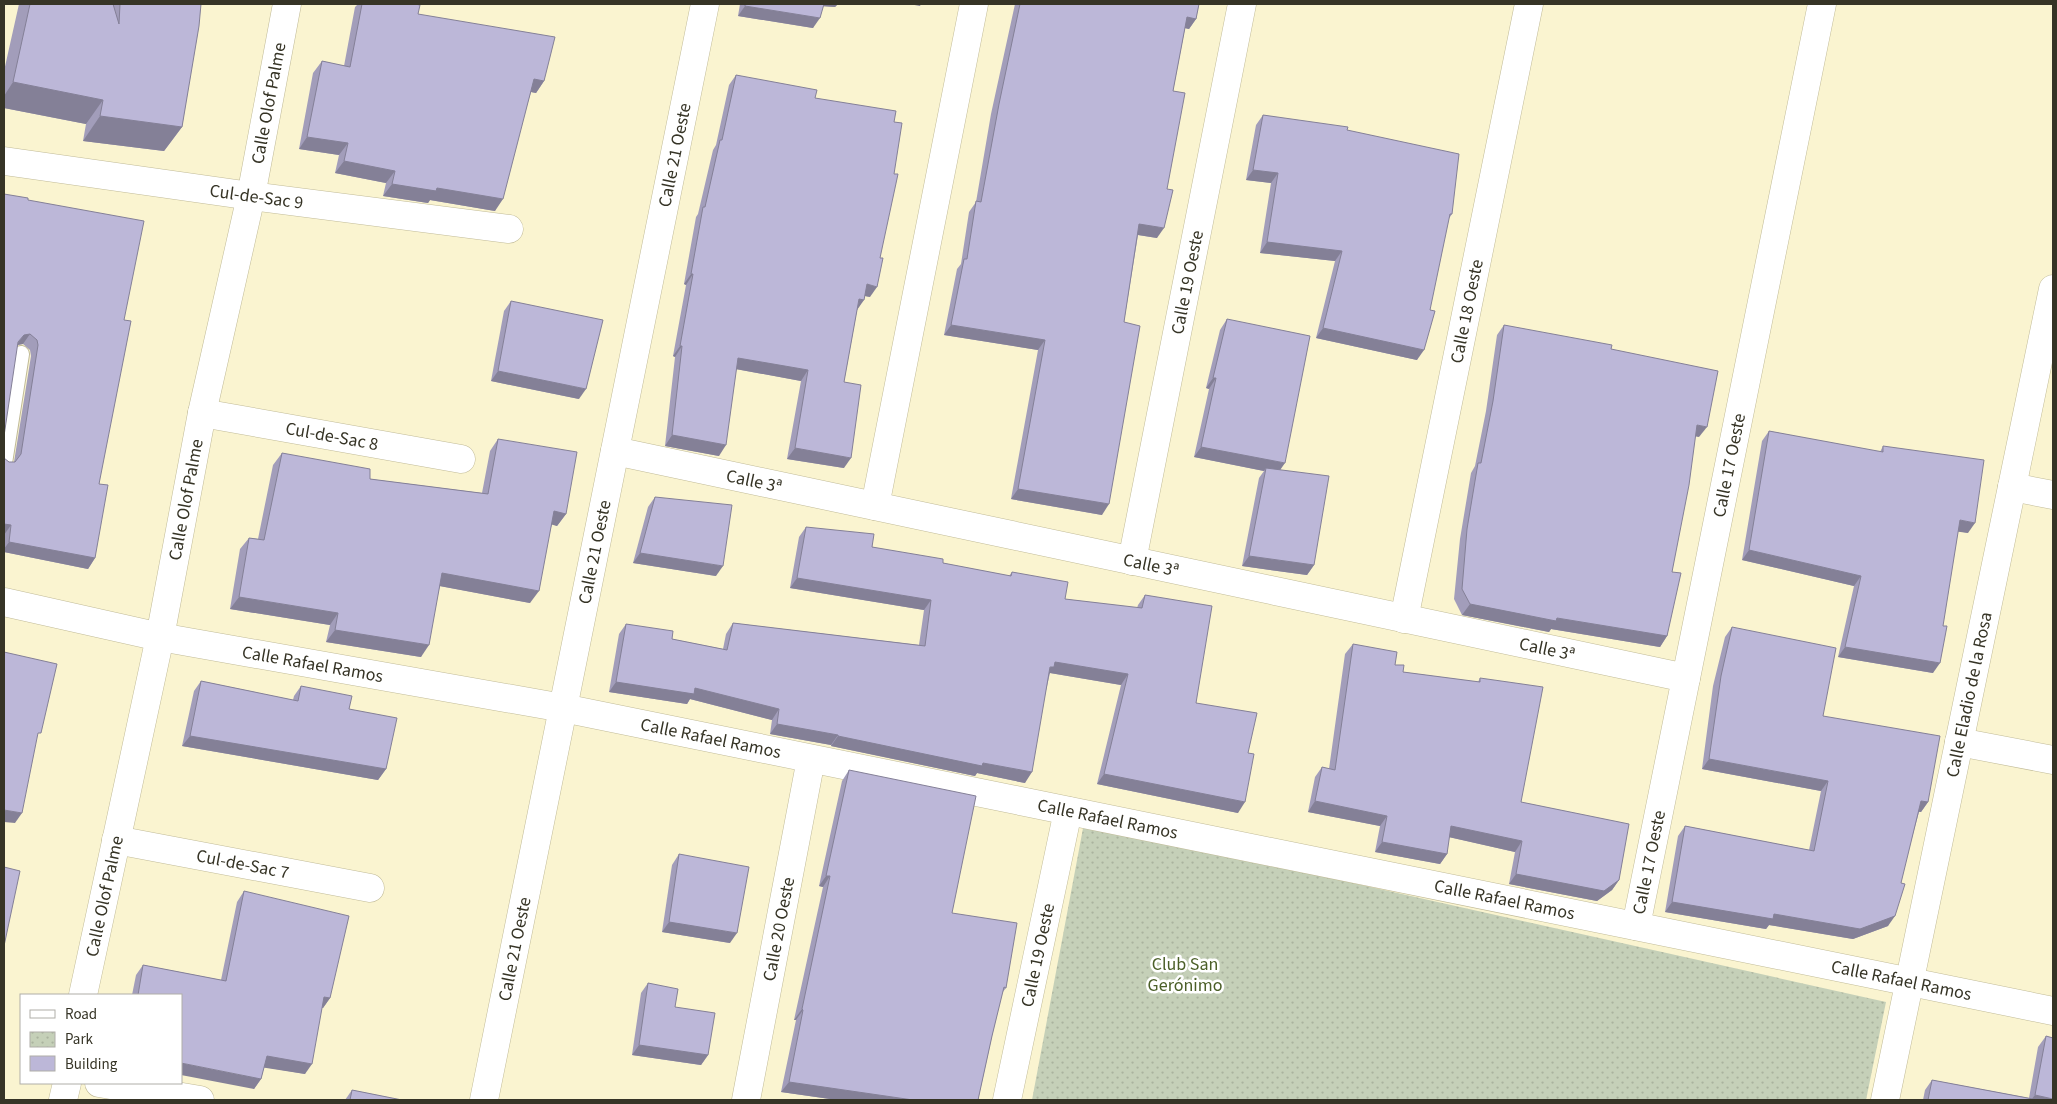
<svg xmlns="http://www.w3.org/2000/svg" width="2057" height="1104" font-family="'Source Sans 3',sans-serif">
  <defs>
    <pattern id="park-dots" width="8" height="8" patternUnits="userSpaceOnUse" patternTransform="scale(1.25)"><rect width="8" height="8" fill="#c5d0b8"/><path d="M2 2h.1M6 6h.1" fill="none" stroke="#aab39e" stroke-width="1.8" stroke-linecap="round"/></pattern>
  </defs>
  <rect width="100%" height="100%" fill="#faf4d0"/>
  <polygon fill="url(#park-dots)" points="1084,823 1886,1002 1866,1100 1032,1100"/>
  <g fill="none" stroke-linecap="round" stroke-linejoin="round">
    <defs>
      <polyline id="service" points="4,463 21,354"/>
      <g id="minor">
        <path id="s1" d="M4,161l247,35 258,33"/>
        <path id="s2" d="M202,413l259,46"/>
        <polyline points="615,451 1686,678"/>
        <polyline points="2012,487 2053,495"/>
        <polyline points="875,506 974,4"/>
        <path id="s3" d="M1132,561l110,-557"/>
        <path id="s4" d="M1404,619l125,-615"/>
        <path id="s5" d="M160,637l403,71 1490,303"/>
        <polyline points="1959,742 2053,760"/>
        <path id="s6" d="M116,840l254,48"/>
        <path id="s7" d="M1636,926l186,-922"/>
        <polyline points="99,1083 200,1100"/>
        <path id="s8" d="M484,1100l221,-1096"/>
        <path id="s9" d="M746,1100l65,-341"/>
        <path id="s10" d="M1007,1100l61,-289"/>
        <path id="s11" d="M1885,1100l168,-811"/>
      </g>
      <g id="tertiary">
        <polyline points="4,602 160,637"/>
        <path id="s12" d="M83,995l77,-358 42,-224 49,-217 36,-192"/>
        <polyline points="63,1100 67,1083"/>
      </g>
    </defs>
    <use href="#service" stroke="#c1bb98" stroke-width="18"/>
    <use href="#minor" stroke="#c1bb98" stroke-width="29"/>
    <use href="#tertiary" stroke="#c1bb98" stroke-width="29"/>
    <use href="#service" stroke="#fff" stroke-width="16"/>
    <use href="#minor" stroke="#fff" stroke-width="28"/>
    <use href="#tertiary" stroke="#fff" stroke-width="28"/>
  </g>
  <g fill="#a29dba">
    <polygon points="19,4 201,4 182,127 164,151 83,141 86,124 4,108 4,71"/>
    <polygon points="358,4 415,4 418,14 544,81 536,93 531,92 495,211 430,200 428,203 383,196 386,183 335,173 339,155 299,149 313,73 322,61 344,66 355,7"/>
    <polygon points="740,4 838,4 835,7 823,6 813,28 738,16"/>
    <polygon points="1015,4 1199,4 1196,19 1189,29 1185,28 1173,91 1157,238 1138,235 1124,322 1102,515 1011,499 1038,350 944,335 957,269 961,264 969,212 976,202 991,114"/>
    <polygon points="736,75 815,98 870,297 865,296 857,310 844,382 844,468 787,459 801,381 736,369 719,456 665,446 675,357 673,356 686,285 684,284 696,217 698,214 713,150 716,145 729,85"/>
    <polygon points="1263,115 1347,130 1452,214 1448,220 1417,360 1316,338 1335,261 1260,253 1271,183 1246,180 1256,125"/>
    <polygon points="28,200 124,320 99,484 95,558 88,569 4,552 4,538 9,462 14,462 31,356 30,350 23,344 18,345"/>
    <polygon points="511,301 579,399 491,381 504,311"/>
    <polygon points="1227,319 1314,565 1307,575 1242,566 1259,478 1264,471 1194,457 1209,389 1206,388 1220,330"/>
    <polygon points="1504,325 1611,349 1699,437 1695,436 1672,572 1667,636 1660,647 1551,629 1549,632 1462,615 1454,599 1460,539 1471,473 1475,466 1486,411 1497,335"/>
    <polygon points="1769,431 1880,452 1883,446 1968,533 1958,531 1933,673 1838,657 1854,586 1742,560 1762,441"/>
    <polygon points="498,439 566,514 557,526 552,524 530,603 440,586 421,657 326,642 330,625 230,609 240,549 249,538 258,539 273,465 282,453 370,479 482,493 490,451"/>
    <polygon points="655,497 716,576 633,563 648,507"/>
    <polygon points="806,527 872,547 943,563 1009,576 1012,572 1065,599 1137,608 1138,605 1145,595 1196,703 1248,753 1238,813 1097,784 1121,685 1050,673 1025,783 977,773 975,776 831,746 831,745 770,734 772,720 690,699 687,704 609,692 619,634 626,624 672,639 723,649 726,634 733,623 919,645 924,610 790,588 799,537"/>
    <polygon points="1732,627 1823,716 1928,802 1921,812 1919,812 1888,926 1853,939 1769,925 1766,929 1665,912 1678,836 1685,826 1809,850 1821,791 1702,769 1713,686 1725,637"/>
    <polygon points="1353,644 1395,665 1403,672 1478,682 1480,678 1521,802 1619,880 1612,890 1597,901 1509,884 1515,852 1449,837 1447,854 1440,864 1375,852 1380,826 1308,812 1315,777 1322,767 1329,769 1345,654"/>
    <polygon points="201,681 293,700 294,696 301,686 349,709 386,769 378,780 182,746 194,691"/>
    <polygon points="849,770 1006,988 1002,993 992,1036 978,1100 837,1100 781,1092 796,1020 794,1020 823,887 819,886 842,781"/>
    <polygon points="679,854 730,943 662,932 672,865"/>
    <polygon points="244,891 330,998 323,1008 322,1008 305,1074 264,1067 261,1079 254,1089 181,995 132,995 136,975 143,965 221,980 237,902"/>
    <polygon points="648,983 675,1007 708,1055 701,1065 632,1055 641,993"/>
    <polygon points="2046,1036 2053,1100 1923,1100 1925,1090 1932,1080 2029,1098 2038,1047"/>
    <polygon points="352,1090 402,1100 345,1100"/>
  </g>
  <g fill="#848097">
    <polygon points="820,4 838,4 835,7 819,6"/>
    <polygon points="909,4 921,4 920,6"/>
    <polygon points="745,6 820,18 813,28 738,16"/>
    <polygon points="1187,17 1196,19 1189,29 1180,27"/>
    <polygon points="534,79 544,81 536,93 526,91"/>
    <polygon points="13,82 103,100 86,124 4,108 4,96"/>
    <polygon points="100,116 182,127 164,151 83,141"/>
    <polygon points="307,137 348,143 339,155 299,149"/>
    <polygon points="344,161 395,171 386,183 335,173"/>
    <polygon points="1253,170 1278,173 1271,183 1246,180"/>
    <polygon points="392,184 437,188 503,199 495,211 430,200 428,203 383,196"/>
    <polygon points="1139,224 1164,228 1157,238 1132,234"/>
    <polygon points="1267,242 1342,251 1335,261 1260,253"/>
    <polygon points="691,274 693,274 686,285 684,284"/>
    <polygon points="867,284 877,287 870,297 860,295"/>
    <polygon points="859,299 864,300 857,310"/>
    <polygon points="951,325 1045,340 1038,350 944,335"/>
    <polygon points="1323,328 1424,350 1417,360 1316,338"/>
    <polygon points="30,334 23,344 17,345 11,352 24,335"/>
    <polygon points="680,346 682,346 675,357 673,356"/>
    <polygon points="738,358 808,370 801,381 730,368"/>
    <polygon points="498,371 586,389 579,399 491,381"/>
    <polygon points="1213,378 1216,378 1209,389 1206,388"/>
    <polygon points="1697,425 1707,427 1699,437 1690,435"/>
    <polygon points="672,435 726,445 719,456 665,446"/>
    <polygon points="1201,447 1285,463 1278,473 1266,468 1264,471 1194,457"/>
    <polygon points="795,448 851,458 844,468 787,459"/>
    <polygon points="1018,489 1109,504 1102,515 1011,499"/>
    <polygon points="554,511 566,514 557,526 546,523"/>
    <polygon points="1960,520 1975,523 1968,533 1953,531"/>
    <polygon points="4,524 11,525 4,535"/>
    <polygon points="9,542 95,558 88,569 4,552 4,549"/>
    <polygon points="1749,550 1861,576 1854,586 1742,560"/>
    <polygon points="640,553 723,566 716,576 633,563"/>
    <polygon points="1249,556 1314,565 1307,575 1242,566"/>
    <polygon points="442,573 539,591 530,603 434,585"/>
    <polygon points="797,578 931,600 924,610 790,588"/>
    <polygon points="239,597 338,613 330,625 230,609"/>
    <polygon points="1470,604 1667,636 1660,647 1551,629 1549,632 1462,615"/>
    <polygon points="335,630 429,645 421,657 326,642"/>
    <polygon points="1845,647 1940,663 1933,673 1838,657"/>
    <polygon points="1055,662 1128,674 1121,685 1050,673 1046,677 1043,677"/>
    <polygon points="616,682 695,688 779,709 772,720 690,699 687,704 609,692"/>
    <polygon points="777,724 838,735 831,745 770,734"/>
    <polygon points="190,736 386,769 378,780 182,746"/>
    <polygon points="838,736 983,763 1032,772 1025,783 977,773 975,776 831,746"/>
    <polygon points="1709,759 1828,781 1821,791 1702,769"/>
    <polygon points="1104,774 1245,802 1238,813 1097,784"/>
    <polygon points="1315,801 1387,816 1380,826 1308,812"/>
    <polygon points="1921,801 1928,802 1921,812 1914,811"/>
    <polygon points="4,810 22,813 15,823 4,822"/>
    <polygon points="1451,826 1522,841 1515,852 1444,836"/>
    <polygon points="1382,842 1447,854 1440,864 1375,852"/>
    <polygon points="1516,874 1619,880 1612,890 1597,901 1509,884"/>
    <polygon points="826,876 830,876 823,887 819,886"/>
    <polygon points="1672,902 1774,914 1895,916 1888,926 1853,939 1769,925 1766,929 1665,912"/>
    <polygon points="669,922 737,933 730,943 662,932"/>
    <polygon points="324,997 330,998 323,1008 317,1007"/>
    <polygon points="802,1009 803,1010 796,1020 794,1020"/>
    <polygon points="639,1045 708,1055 701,1065 632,1055"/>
    <polygon points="267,1056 312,1064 305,1074 260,1067"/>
    <polygon points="181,1063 261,1079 254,1089 181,1075"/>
    <polygon points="789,1082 913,1100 837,1100 781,1092"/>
    <polygon points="2035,1095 2053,1099 2053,1100 2031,1100"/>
  </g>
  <g fill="#bcb7d8" stroke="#848097">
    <polygon points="30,4 113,4 119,24 120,4 201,4 199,26 182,127 100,116 103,100 13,82"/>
    <polygon points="362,4 415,4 420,5 418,14 555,37 544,81 534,79 503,199 437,188 436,191 392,184 395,171 344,161 348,143 307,137 322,61 350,67"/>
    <polygon points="745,4 824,4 820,18 745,6"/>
    <polygon points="1020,4 1199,4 1196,19 1187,17 1173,91 1185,93 1167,189 1173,190 1164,228 1139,224 1124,322 1140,326 1109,504 1018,489 1045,340 951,325 964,259 967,259 976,201 981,202 999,104"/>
    <polygon points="736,75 817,90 815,98 896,111 894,122 902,123 894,174 898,174 880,258 883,258 877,287 867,284 864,300 859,299 844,382 861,385 851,458 795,448 808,370 738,358 726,445 672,435 682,346 680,346 693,274 691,274 703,207 705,207 720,140 722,140"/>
    <polygon points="1263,115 1348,127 1347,130 1459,154 1452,214 1450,214 1430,310 1435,311 1424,350 1323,328 1342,251 1267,242 1278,173 1253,170"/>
    <polygon points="4,194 28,198 28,200 144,221 124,320 131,321 99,484 108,485 95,558 9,542 11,525 4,524 4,458 9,462 15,462 21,454 38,345 37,340 30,334 24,335 18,342 4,436"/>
    <polygon points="511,301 603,320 586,389 498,371"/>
    <polygon points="1227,319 1310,336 1285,463 1201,447 1216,378 1213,378"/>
    <polygon points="1504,325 1612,345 1611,349 1718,371 1707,427 1697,425 1689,485 1672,572 1681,573 1667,636 1557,618 1556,621 1470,604 1462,589 1467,529 1478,463 1481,463 1493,401"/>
    <polygon points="1769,431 1883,452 1883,446 1984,460 1975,523 1960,520 1943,626 1947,626 1940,663 1845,647 1861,576 1749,550"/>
    <polygon points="498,439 577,452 566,514 554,511 539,591 442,573 429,645 335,630 338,613 239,597 249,538 264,540 282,453 370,469 370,479 488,494"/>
    <polygon points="1266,468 1329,476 1314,565 1249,556"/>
    <polygon points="655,497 732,505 723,566 640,553"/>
    <polygon points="806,527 874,534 872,547 943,559 943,563 1011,576 1012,572 1068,582 1065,599 1142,608 1145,595 1212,606 1196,703 1257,713 1248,753 1254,754 1245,802 1104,774 1128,674 1055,662 1054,667 1050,667 1032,772 983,763 982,766 838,736 838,735 777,724 779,709 695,688 694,694 616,682 626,624 673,631 672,639 727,650 733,623 925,646 931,600 797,578"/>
    <polygon points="1732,627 1836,648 1823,716 1940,736 1928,802 1921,801 1901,883 1905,884 1895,916 1860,929 1774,914 1773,919 1672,902 1685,826 1814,851 1828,781 1709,759 1721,676"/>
    <polygon points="1353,644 1397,652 1395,665 1404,665 1403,672 1480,682 1480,678 1543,687 1521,802 1629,824 1619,880 1604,891 1516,874 1522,841 1451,826 1447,854 1382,842 1387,816 1315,801 1322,767 1335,770"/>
    <polygon points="4,652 57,664 41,733 38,733 22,813 4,810"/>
    <polygon points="201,681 298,701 301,686 352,696 349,709 397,718 386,769 190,736"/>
    <polygon points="849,770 976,796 952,913 1017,923 1006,988 1004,987 992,1036 978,1100 913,1100 789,1082 803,1010 802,1009 830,876 826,876"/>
    <polygon points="679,854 749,867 737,933 669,922"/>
    <polygon points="4,867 20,871 4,946"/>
    <polygon points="244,891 349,916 330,998 324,997 312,1064 267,1056 261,1079 181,1063 181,995 138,995 143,965 226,981"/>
    <polygon points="648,983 678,989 675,1007 715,1013 708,1055 639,1045"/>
    <polygon points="2046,1036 2053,1038 2053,1099 2035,1095"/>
    <polygon points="1932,1080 2033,1099 2032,1100 1928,1100"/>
    <polygon points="352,1090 402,1100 350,1100"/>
  </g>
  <g text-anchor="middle" stroke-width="5" stroke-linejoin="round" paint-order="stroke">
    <g font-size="18" fill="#363426" stroke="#fff">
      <text dy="6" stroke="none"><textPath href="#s12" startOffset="911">Calle Olof Palme</textPath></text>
      <text dy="6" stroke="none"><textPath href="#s8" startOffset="964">Calle 21 Oeste</textPath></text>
      <text dy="6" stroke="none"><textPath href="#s1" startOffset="255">Cul-de-Sac 9</textPath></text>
      <text dy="6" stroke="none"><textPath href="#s3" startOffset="284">Calle 19 Oeste</textPath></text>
      <text dy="6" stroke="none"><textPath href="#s4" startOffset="314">Calle 18 Oeste</textPath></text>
      <text dy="6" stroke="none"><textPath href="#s2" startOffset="132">Cul-de-Sac 8</textPath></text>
      <text dy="6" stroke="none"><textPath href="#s7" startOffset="470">Calle 17 Oeste</textPath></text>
      <text transform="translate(754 481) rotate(12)" y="6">Calle 3ª</text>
      <text dy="6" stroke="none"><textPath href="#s12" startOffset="506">Calle Olof Palme</textPath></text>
      <text dy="6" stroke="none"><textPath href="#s8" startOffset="559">Calle 21 Oeste</textPath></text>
      <text transform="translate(1151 565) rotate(12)" y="6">Calle 3ª</text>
      <text transform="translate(1547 649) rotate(12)" y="6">Calle 3ª</text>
      <text dy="6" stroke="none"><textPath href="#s5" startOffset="155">Calle Rafael Ramos</textPath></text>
      <text dy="6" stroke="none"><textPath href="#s11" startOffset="414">Calle Eladio de la Rosa</textPath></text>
      <text dy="6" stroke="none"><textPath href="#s5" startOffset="560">Calle Rafael Ramos</textPath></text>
      <text dy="6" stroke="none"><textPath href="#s5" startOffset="965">Calle Rafael Ramos</textPath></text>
      <text dy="6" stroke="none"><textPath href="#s7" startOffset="65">Calle 17 Oeste</textPath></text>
      <text dy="6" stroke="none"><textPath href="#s6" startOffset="129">Cul-de-Sac 7</textPath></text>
      <text dy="6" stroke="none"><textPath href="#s12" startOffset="101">Calle Olof Palme</textPath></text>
      <text dy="6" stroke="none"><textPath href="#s5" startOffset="1370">Calle Rafael Ramos</textPath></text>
      <text dy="6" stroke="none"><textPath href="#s9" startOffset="174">Calle 20 Oeste</textPath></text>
      <text dy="6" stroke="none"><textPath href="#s8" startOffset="154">Calle 21 Oeste</textPath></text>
      <text dy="6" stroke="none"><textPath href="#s10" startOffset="148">Calle 19 Oeste</textPath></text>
      <text dy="6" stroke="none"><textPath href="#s5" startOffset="1775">Calle Rafael Ramos</textPath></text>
    </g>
    <g font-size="18" fill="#4b5f28" stroke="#fff">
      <text x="1185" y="970">Club San<tspan x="1185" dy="21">Gerónimo</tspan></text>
    </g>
  </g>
  <rect width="2057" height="1104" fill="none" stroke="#363426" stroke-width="10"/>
  <rect x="20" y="994" width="162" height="90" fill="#ffffff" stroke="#afaea8"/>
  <rect x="30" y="1010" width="25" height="8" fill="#ffffff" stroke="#afaea8"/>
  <text x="65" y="1019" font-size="15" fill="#363426">Road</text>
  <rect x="30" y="1032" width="25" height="15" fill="url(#park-dots)" stroke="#afaea8"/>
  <text x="65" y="1044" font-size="15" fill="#363426">Park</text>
  <rect x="30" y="1056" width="25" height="15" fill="#bcb7d8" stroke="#afaea8"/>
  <text x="65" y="1069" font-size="15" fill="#363426">Building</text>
</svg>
